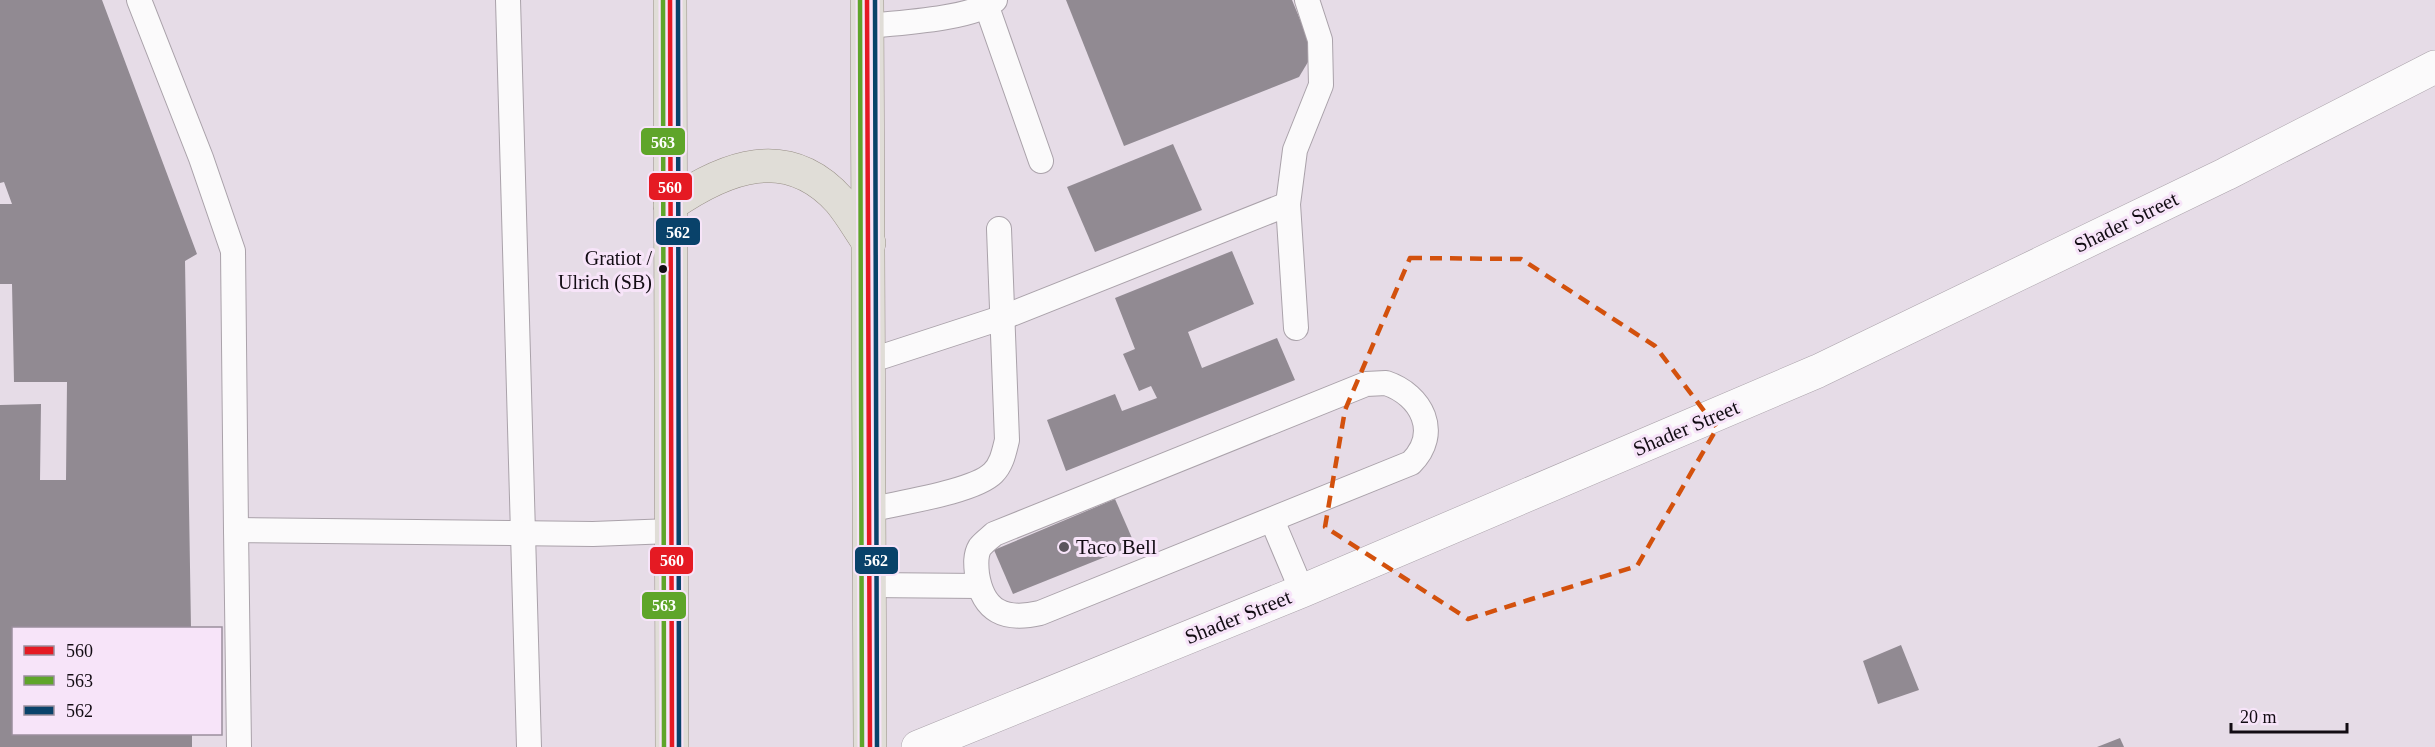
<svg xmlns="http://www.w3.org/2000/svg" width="2435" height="747" font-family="'Times New Roman',serif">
  <rect width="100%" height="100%" fill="#e6dce7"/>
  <g fill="#918a92">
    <polygon points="0,0 102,0 197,254 185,261 191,628 14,628 14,734 192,734 192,747 0,747 0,405 41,404 40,480 66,480 67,382 14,382 12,284 0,284 0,204 12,204 4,182 0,183"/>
    <polygon points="1066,0 1292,0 1311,46 1311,57 1299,77 1124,146"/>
    <polygon points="1173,144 1202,210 1095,252 1067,187"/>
    <polygon points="1232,251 1254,304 1188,332 1202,368 1277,338 1295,380 1066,471 1047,420 1115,394 1122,411 1157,398 1151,386 1139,391 1123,354 1135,349 1115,298"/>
    <polygon points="1115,499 1135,545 1013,594 994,550"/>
    <polygon points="1901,645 1919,690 1878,704 1863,661"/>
    <polygon points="2120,738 2124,747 2097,747"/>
  </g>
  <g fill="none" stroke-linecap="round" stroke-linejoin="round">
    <defs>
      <g id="service">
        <polyline points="139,0 201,158 233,251 236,530"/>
        <polyline points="508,0 529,747"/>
        <polyline points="987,7 1041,161"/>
        <path d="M867,26c30,-3 107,-7 128,-26"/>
        <polyline points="1296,328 1288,204 1295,150 1321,85 1320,40 1307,0"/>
        <polyline points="869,361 1004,317 1288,204"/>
        <path d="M1386,383c36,12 55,50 25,80l-371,150c-35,8 -57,-1 -63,-39 -1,-9 -2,-19 3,-27 4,-5 10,-9 14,-13l372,-150z"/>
        <path d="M869,510c28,-7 105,-18 124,-37 9,-9 11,-21 14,-33l-8,-211"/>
        <polyline points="1272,520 1302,591"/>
        <polyline points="869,585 979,586"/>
        <polyline points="239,747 236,530 593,534 671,531"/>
      </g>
      <polyline id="minor" points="918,747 1302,591 1818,371 2226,174 2435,67"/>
      <g id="primary">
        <polyline points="670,0 672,747"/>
        <polyline points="867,0 870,747"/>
        <path d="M670,205c55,-38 117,-63 170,-4 11,13 19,28 29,42"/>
      </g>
    </defs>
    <use href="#service" stroke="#aaa2aa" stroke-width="26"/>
    <use href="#minor" stroke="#aaa2aa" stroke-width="34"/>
    <use href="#primary" stroke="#978f86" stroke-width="34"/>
    <use href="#service" stroke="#fbfafb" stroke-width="24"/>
    <use href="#minor" stroke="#fbfafb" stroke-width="33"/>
    <use href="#primary" stroke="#e0ddd7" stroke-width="33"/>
    <defs>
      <g id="bus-1">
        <polyline points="670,0 672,747"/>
        <polyline points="867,0 870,747"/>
      </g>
      <g id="bus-2">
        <polyline points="663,0 664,747"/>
        <polyline points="860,0 862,747"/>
      </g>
      <g id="bus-3">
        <polyline points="678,0 679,747"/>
        <polyline points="875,0 877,747"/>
      </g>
    </defs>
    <use href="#bus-1" stroke="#f7e4f9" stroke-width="9"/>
    <use href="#bus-2" stroke="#f7e4f9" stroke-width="9"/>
    <use href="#bus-3" stroke="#f7e4f9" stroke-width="9"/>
    <use href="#bus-1" stroke="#e51a23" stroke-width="4.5"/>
    <use href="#bus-2" stroke="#5fa52a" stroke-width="4.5"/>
    <use href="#bus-3" stroke="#09426a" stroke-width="4.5"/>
  </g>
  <path fill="none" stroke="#d3510d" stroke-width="4.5" stroke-dasharray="12 8" stroke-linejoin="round" d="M1410,258l111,1 134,87 62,82 -80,138 -169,53 -143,-92 20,-117z"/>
  <circle fill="#120c13" stroke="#f7e4f9" stroke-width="2" cx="663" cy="269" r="5"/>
  <circle fill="#5c555d" stroke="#f7e4f9" stroke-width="2" cx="1064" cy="547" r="6"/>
  <g text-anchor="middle" stroke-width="6" stroke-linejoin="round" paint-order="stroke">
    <g font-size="20" fill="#120c13" stroke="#f7e4f9" text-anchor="end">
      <text x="652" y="265">Gratiot /<tspan x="652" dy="24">Ulrich (SB)</tspan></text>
    </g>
    <g font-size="21" fill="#120c13" stroke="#f7e4f9">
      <text transform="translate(2126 222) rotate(-26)" y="7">Shader Street</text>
      <text transform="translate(1686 428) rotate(-23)" y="7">Shader Street</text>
      <text transform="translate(1238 617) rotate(-22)" y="7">Shader Street</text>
    </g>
    <g font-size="21" fill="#120c13" stroke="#f7e4f9" text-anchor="start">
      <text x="1076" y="554">Taco Bell</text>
    </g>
  </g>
  <g stroke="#f7e4f9" stroke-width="2">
    <rect x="640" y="127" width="46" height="29" rx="6" fill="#5fa52a"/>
    <rect x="648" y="172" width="45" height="29" rx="6" fill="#e51a23"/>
    <rect x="655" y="217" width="46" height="29" rx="6" fill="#09426a"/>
    <rect x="649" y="546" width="45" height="29" rx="6" fill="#e51a23"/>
    <rect x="854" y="546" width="45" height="29" rx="6" fill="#09426a"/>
    <rect x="641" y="591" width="46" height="29" rx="6" fill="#5fa52a"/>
  </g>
  <g font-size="16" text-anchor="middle" font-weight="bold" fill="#fff">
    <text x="663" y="148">563</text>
    <text x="670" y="193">560</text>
    <text x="678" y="238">562</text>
    <text x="672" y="566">560</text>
    <text x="876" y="566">562</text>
    <text x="664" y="611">563</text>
  </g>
  <rect x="12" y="627" width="210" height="108" fill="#f7e4f9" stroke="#9b8e9d" stroke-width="1.5"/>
  <rect x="24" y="646" width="30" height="9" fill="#e51a23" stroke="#9b8e9d" stroke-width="1.5"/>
  <text x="66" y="657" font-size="18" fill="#120c13">560</text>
  <rect x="24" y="676" width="30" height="9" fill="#5fa52a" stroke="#9b8e9d" stroke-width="1.5"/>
  <text x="66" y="687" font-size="18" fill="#120c13">563</text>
  <rect x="24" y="706" width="30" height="9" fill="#09426a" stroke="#9b8e9d" stroke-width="1.5"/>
  <text x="66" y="717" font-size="18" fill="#120c13">562</text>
  <path d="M2231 723v9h116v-9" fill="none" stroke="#120c13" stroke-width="3"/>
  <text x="2240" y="723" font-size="18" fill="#120c13" stroke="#f7e4f9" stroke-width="4.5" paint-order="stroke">20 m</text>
</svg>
